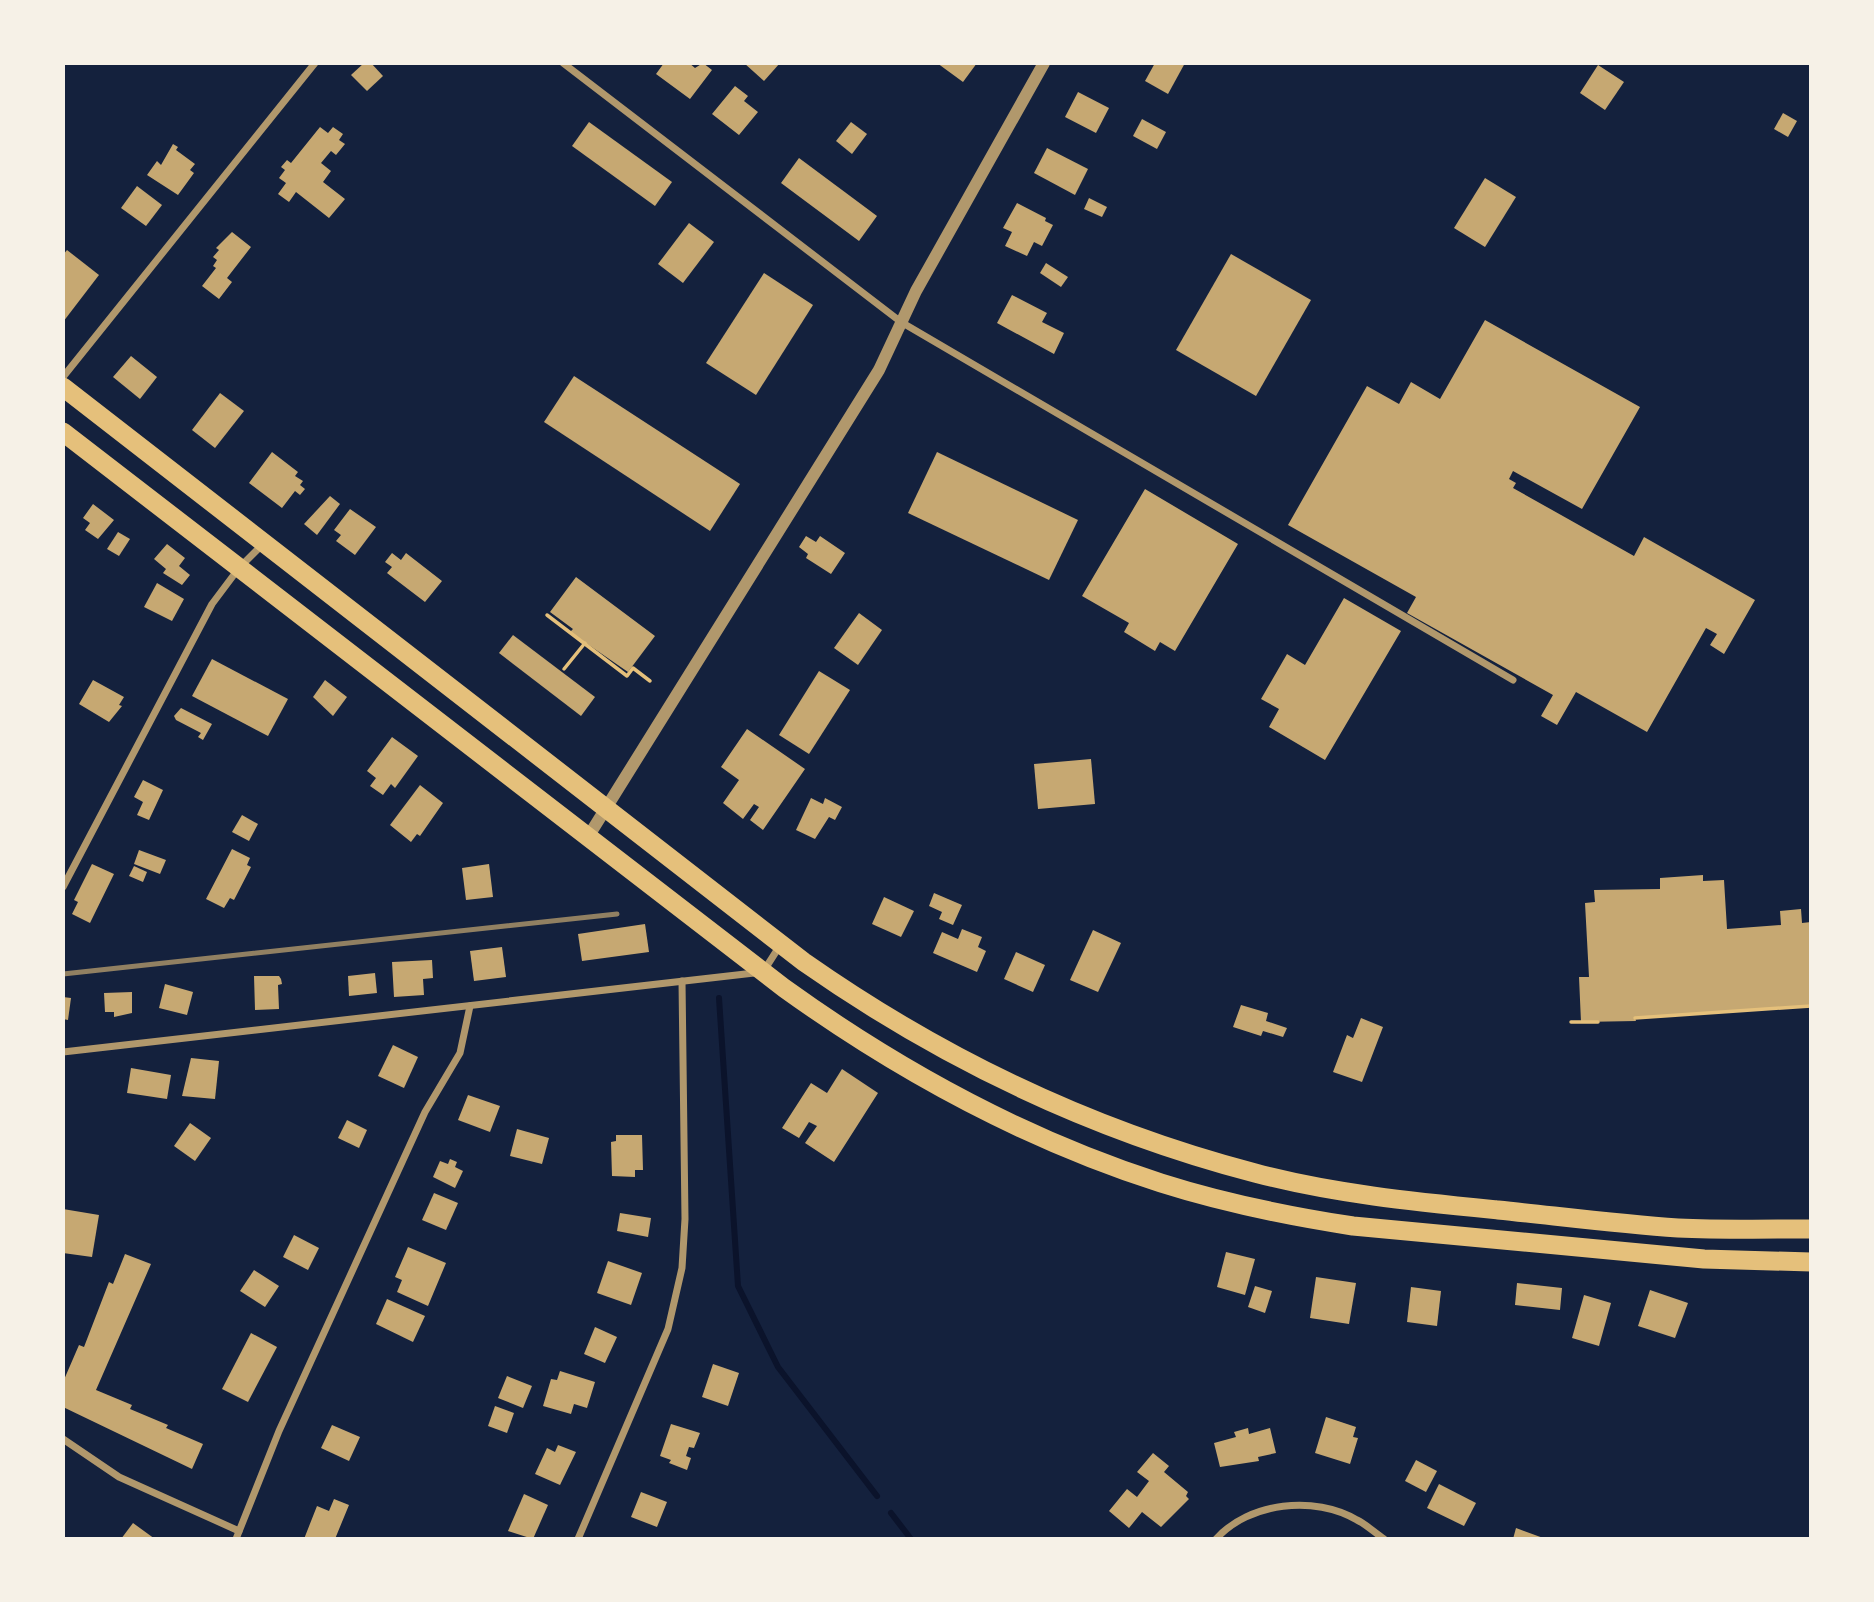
<svg xmlns="http://www.w3.org/2000/svg" width="1874" height="1602" font-family="'Public Sans',sans-serif">
  <rect width="100%" height="100%" fill="#14213d"/>
  <g fill="none" stroke-linecap="round" stroke-linejoin="round">
    <g stroke="#0b132b" stroke-width="6">
      <polyline points="719,998 738,1286 778,1367 877,1496"/>
      <polyline points="891,1513 911,1539"/>
    </g>
  </g>
  <g fill="#c6a872">
    <polygon points="364,63 371,63 383,76 367,91 351,75"/>
    <polygon points="664,63 689,63 695,68 703,63 712,70 690,99 656,74"/>
    <polygon points="744,63 780,63 764,81"/>
    <polygon points="937,63 977,63 963,82"/>
    <polygon points="1155,63 1185,63 1168,94 1145,81"/>
    <polygon points="1598,65 1624,82 1605,110 1580,93"/>
    <polygon points="735,86 748,96 744,101 758,112 739,135 712,114"/>
    <polygon points="1078,92 1109,108 1096,133 1065,117"/>
    <polygon points="1783,113 1797,121 1788,137 1774,129"/>
    <polygon points="1142,119 1166,132 1157,149 1133,136"/>
    <polygon points="589,122 672,182 655,206 572,146"/>
    <polygon points="851,122 867,134 852,154 836,141"/>
    <polygon points="320,127 328,133 333,127 343,134 339,140 345,144 336,155 331,151 321,163 331,171 323,182 345,199 329,218 296,192 289,202 278,194 286,183 279,178 285,170 281,167 287,160 291,163"/>
    <polygon points="173,144 178,147 176,150 195,164 190,170 194,173 178,195 147,175 157,161 161,165"/>
    <polygon points="1047,148 1088,169 1075,195 1034,173"/>
    <polygon points="799,158 877,216 859,241 781,183"/>
    <polygon points="1485,178 1516,197 1485,247 1454,228"/>
    <polygon points="137,186 162,205 146,226 121,208"/>
    <polygon points="1089,198 1107,207 1102,217 1084,209"/>
    <polygon points="1017,203 1046,218 1045,221 1053,225 1042,246 1034,242 1027,256 1005,246 1012,232 1003,228"/>
    <polygon points="689,223 714,242 683,283 658,264"/>
    <polygon points="232,232 251,247 227,278 232,282 219,299 202,286 216,268 213,266 217,260 213,257 219,250 216,248"/>
    <polygon points="67,250 99,275 63,322 63,255"/>
    <polygon points="1231,254 1311,300 1256,396 1176,350"/>
    <polygon points="1046,263 1068,277 1061,287 1040,273"/>
    <polygon points="764,273 813,305 756,395 706,363"/>
    <polygon points="1012,295 1047,313 1042,322 1064,333 1054,354 997,323"/>
    <polygon points="1485,320 1640,407 1582,509 1513,471 1509,479 1516,483 1513,488 1634,556 1644,537 1755,600 1724,654 1710,645 1717,634 1706,628 1647,732 1576,692 1557,725 1541,716 1553,695 1407,613 1416,597 1288,525 1367,386 1399,404 1411,382 1440,399"/>
    <polygon points="131,356 157,377 140,399 113,377"/>
    <polygon points="574,376 740,484 710,531 544,422"/>
    <polygon points="220,393 244,411 215,448 192,430"/>
    <polygon points="272,452 298,472 295,476 303,481 300,485 305,489 300,495 295,491 282,508 249,483"/>
    <polygon points="937,452 1078,520 1049,580 908,513"/>
    <polygon points="1145,489 1238,544 1175,651 1160,642 1155,651 1124,632 1129,623 1082,596"/>
    <polygon points="330,496 340,504 317,535 304,524"/>
    <polygon points="93,504 114,520 98,539 85,530 90,523 83,518"/>
    <polygon points="350,509 376,527 355,555 336,541 341,535 334,530"/>
    <polygon points="118,532 130,539 119,556 107,549"/>
    <polygon points="806,536 816,542 820,536 845,553 831,574 806,558 808,554 799,547"/>
    <polygon points="167,544 185,558 179,566 190,575 182,585 163,573 166,569 154,559"/>
    <polygon points="392,553 401,560 406,553 442,581 425,602 387,573 392,567 385,562"/>
    <polygon points="576,577 655,636 628,672 570,632 573,629 550,612"/>
    <polygon points="157,583 184,599 172,621 144,607"/>
    <polygon points="1344,598 1401,631 1325,760 1269,727 1279,709 1261,699 1287,654 1305,665"/>
    <polygon points="859,613 882,630 858,665 834,648"/>
    <polygon points="513,635 595,697 581,716 499,653"/>
    <polygon points="212,659 288,699 268,736 192,696"/>
    <polygon points="819,671 850,690 809,754 779,735"/>
    <polygon points="93,680 124,697 119,705 122,706 109,722 79,704"/>
    <polygon points="325,680 347,697 333,716 313,697"/>
    <polygon points="181,708 212,724 203,740 198,737 201,733 176,720 174,716"/>
    <polygon points="747,729 805,769 763,830 750,820 759,807 754,804 743,819 723,803 739,780 721,767"/>
    <polygon points="392,737 418,756 395,788 391,784 383,795 370,786 376,778 367,771"/>
    <polygon points="1091,759 1095,804 1038,809 1034,764"/>
    <polygon points="143,780 163,790 149,820 137,815 143,802 134,797"/>
    <polygon points="420,785 443,803 420,836 417,834 411,842 390,825"/>
    <polygon points="811,798 823,804 825,798 842,807 835,820 829,817 815,839 796,830"/>
    <polygon points="242,815 258,824 249,841 232,832"/>
    <polygon points="232,849 250,858 247,865 251,867 234,900 230,898 224,908 206,899"/>
    <polygon points="139,850 166,860 160,874 134,864"/>
    <polygon points="92,864 114,874 90,923 72,914 78,902 74,900"/>
    <polygon points="489,864 493,897 466,900 462,868"/>
    <polygon points="134,866 147,872 143,882 129,876"/>
    <polygon points="1703,875 1703,881 1724,880 1727,929 1781,925 1780,911 1801,909 1802,923 1811,922 1811,1006 1635,1018 1636,1021 1581,1022 1579,977 1589,977 1585,903 1595,902 1594,890 1660,889 1660,878"/>
    <polygon points="934,893 962,905 953,925 939,919 942,912 929,906"/>
    <polygon points="884,897 914,911 901,937 872,924"/>
    <polygon points="645,924 649,952 582,961 578,934"/>
    <polygon points="962,929 982,937 978,947 986,951 977,972 933,953 942,932 958,939"/>
    <polygon points="1093,930 1121,943 1098,992 1070,980"/>
    <polygon points="502,947 506,977 474,981 470,951"/>
    <polygon points="1016,952 1045,965 1033,992 1004,979"/>
    <polygon points="432,960 433,978 423,979 424,995 394,997 392,962"/>
    <polygon points="375,973 377,993 349,996 348,976"/>
    <polygon points="254,976 279,976 281,979 282,984 278,985 279,1009 255,1010"/>
    <polygon points="165,984 193,992 187,1015 159,1008"/>
    <polygon points="132,992 132,1013 114,1017 114,1012 105,1012 104,993"/>
    <polygon points="63,997 71,998 68,1020 63,1019"/>
    <polygon points="1241,1005 1268,1013 1266,1021 1287,1028 1283,1037 1263,1031 1261,1036 1233,1027"/>
    <polygon points="1361,1018 1383,1027 1362,1082 1333,1072 1347,1035 1353,1038"/>
    <polygon points="393,1045 418,1057 404,1088 378,1076"/>
    <polygon points="191,1058 219,1061 215,1099 182,1096"/>
    <polygon points="131,1068 171,1075 167,1099 127,1093"/>
    <polygon points="842,1069 878,1093 834,1162 805,1143 817,1126 809,1122 799,1138 782,1128 811,1083 827,1093"/>
    <polygon points="468,1095 500,1106 490,1132 458,1120"/>
    <polygon points="347,1120 367,1130 359,1148 338,1138"/>
    <polygon points="190,1123 211,1138 195,1161 174,1146"/>
    <polygon points="517,1129 549,1138 542,1164 510,1156"/>
    <polygon points="616,1135 642,1135 643,1170 635,1170 635,1177 612,1176 611,1142 616,1141"/>
    <polygon points="450,1159 457,1162 455,1167 463,1171 455,1188 433,1177 440,1161 448,1164"/>
    <polygon points="434,1193 458,1203 446,1230 422,1220"/>
    <polygon points="63,1209 99,1215 92,1257 63,1253"/>
    <polygon points="620,1213 651,1218 648,1237 617,1231"/>
    <polygon points="294,1235 319,1248 308,1270 283,1257"/>
    <polygon points="408,1247 446,1263 428,1306 397,1292 402,1280 395,1277"/>
    <polygon points="1226,1252 1255,1259 1245,1295 1217,1287"/>
    <polygon points="125,1254 151,1264 96,1390 132,1405 130,1409 168,1425 166,1428 203,1444 192,1469 63,1407 63,1382 79,1345 84,1347 109,1282 113,1284"/>
    <polygon points="608,1261 642,1273 631,1305 597,1293"/>
    <polygon points="254,1270 279,1286 265,1307 240,1291"/>
    <polygon points="1316,1277 1356,1283 1349,1324 1310,1318"/>
    <polygon points="1517,1283 1562,1288 1560,1310 1515,1305"/>
    <polygon points="1255,1286 1272,1291 1265,1313 1248,1307"/>
    <polygon points="1411,1287 1441,1291 1437,1326 1407,1322"/>
    <polygon points="1650,1290 1688,1303 1675,1338 1638,1326"/>
    <polygon points="1584,1295 1611,1303 1599,1346 1572,1338"/>
    <polygon points="387,1299 425,1316 413,1342 376,1324"/>
    <polygon points="595,1327 617,1337 605,1363 584,1354"/>
    <polygon points="251,1333 277,1347 248,1402 222,1389"/>
    <polygon points="713,1364 739,1373 728,1406 702,1397"/>
    <polygon points="560,1371 595,1382 587,1408 574,1404 571,1414 543,1406 551,1379 557,1380"/>
    <polygon points="507,1376 532,1386 523,1408 498,1398"/>
    <polygon points="495,1406 514,1413 507,1433 488,1426"/>
    <polygon points="1326,1417 1356,1427 1353,1437 1358,1438 1350,1464 1315,1453"/>
    <polygon points="671,1424 700,1433 694,1448 689,1447 686,1456 691,1458 687,1470 669,1463 671,1460 660,1456"/>
    <polygon points="332,1425 360,1437 349,1461 321,1448"/>
    <polygon points="1248,1428 1249,1434 1270,1428 1276,1453 1258,1457 1259,1461 1220,1467 1214,1443 1236,1437 1234,1432"/>
    <polygon points="558,1445 576,1452 560,1485 535,1474 547,1448 555,1452"/>
    <polygon points="1153,1453 1169,1466 1164,1472 1188,1492 1186,1496 1189,1499 1161,1527 1142,1512 1129,1528 1109,1511 1127,1489 1137,1497 1149,1481 1137,1472"/>
    <polygon points="1416,1460 1437,1471 1426,1492 1405,1481"/>
    <polygon points="1439,1484 1476,1503 1464,1526 1427,1508"/>
    <polygon points="641,1492 667,1502 657,1527 631,1517"/>
    <polygon points="524,1494 548,1505 533,1539 508,1531"/>
    <polygon points="334,1499 349,1505 335,1539 304,1539 317,1506 329,1511"/>
    <polygon points="133,1523 155,1539 121,1539"/>
    <polygon points="1516,1528 1546,1539 1513,1539"/>
  </g>
  <g fill="none" stroke-linecap="round" stroke-linejoin="round">
    <g stroke="#e5c07b" stroke-width="3.5">
      <polyline points="547,615 627,676 633,668 650,681"/>
      <polyline points="564,669 585,643"/>
      <polyline points="1635,1018 1811,1006"/>
      <polyline points="1571,1022 1598,1022"/>
    </g>
    <g stroke="#b1986c" stroke-width="7">
      <polyline points="563,63 901,322 1513,680"/>
      <polyline points="63,377 315,63"/>
      <polyline points="63,887 212,604 239,568 262,545"/>
      <polyline points="63,1052 763,972 779,947"/>
      <polyline points="63,1439 119,1477 239,1531"/>
      <polyline points="236,1539 279,1431 425,1112 460,1053 470,1006"/>
      <polyline points="578,1539 668,1329 682,1268 685,1219 682,981"/>
      <path d="M1216,1539c33,-37 99,-44 141,-19 10,5 18,13 27,19"/>
    </g>
    <polyline stroke="#b1986c" stroke-width="12" points="588,837 879,370 916,291 1044,63"/>
    <g stroke="#e5c07b" stroke-width="19">
      <path d="M63,387l741,575c137,96 290,169 451,211 79,21 162,29 243,37 59,6 120,14 180,18 44,2 89,1 133,1"/>
      <path d="M63,432l721,556c114,82 243,152 377,195 63,20 127,33 192,43l351,33 107,3"/>
    </g>
    <polyline stroke="#918062" stroke-width="5" points="63,974 617,914"/>
  </g>
  <rect width="1874" height="1602" fill="none" stroke="#f6f1e7" stroke-width="130"/>
</svg>
